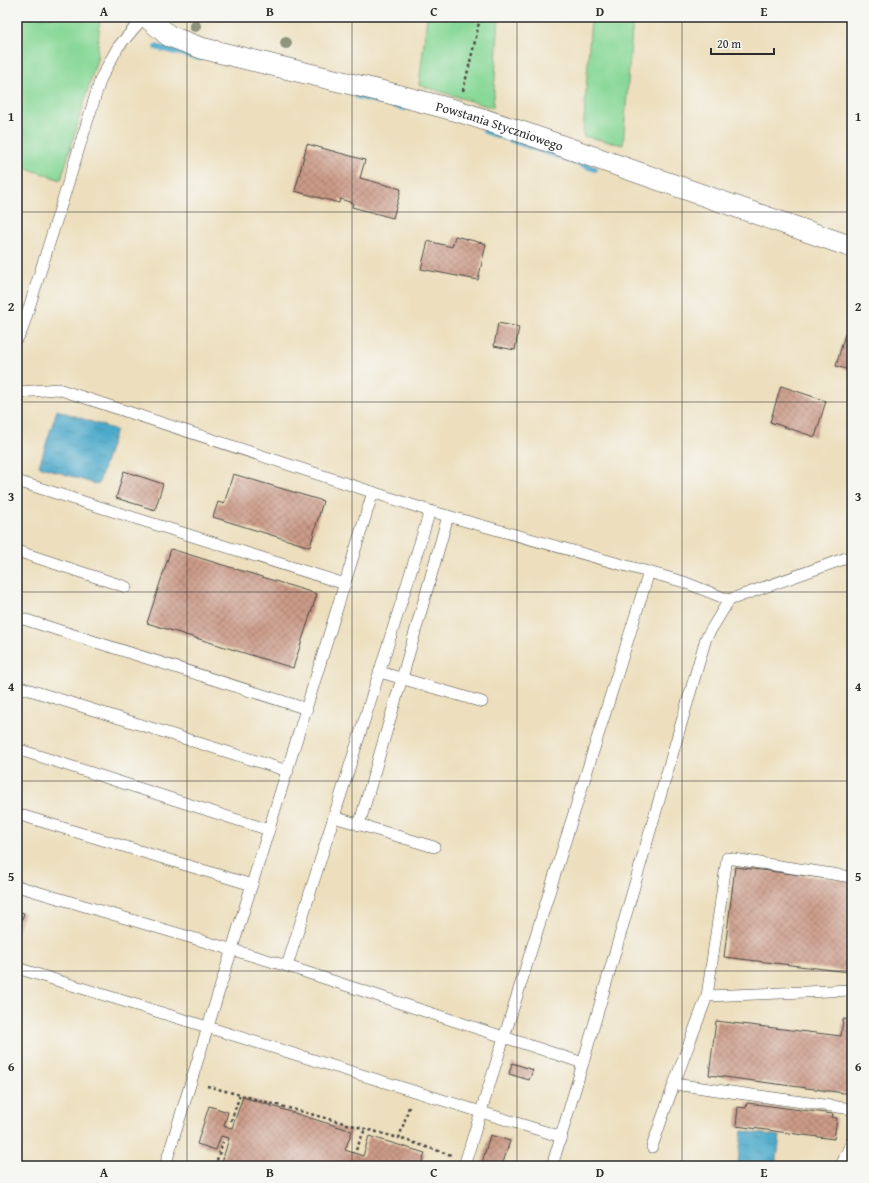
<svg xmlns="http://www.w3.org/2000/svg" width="869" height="1183" font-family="'Gentium Book Plus',serif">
  <defs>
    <pattern id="water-ripples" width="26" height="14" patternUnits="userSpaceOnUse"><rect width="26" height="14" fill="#4ba9ca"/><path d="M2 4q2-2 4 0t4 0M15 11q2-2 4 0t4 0" fill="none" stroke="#3f8aa4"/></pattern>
    <pattern id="building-cross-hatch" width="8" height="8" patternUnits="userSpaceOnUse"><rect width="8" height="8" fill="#cc9b89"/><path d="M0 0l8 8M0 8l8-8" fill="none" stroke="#a67f70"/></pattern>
  </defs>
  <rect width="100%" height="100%" fill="#f6f6f2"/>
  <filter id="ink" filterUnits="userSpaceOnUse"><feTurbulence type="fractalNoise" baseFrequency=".025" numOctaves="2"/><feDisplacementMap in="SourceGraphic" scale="8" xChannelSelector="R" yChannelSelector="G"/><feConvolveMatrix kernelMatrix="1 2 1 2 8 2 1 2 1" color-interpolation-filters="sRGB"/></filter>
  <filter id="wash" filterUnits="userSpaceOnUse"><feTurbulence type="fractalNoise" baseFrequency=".012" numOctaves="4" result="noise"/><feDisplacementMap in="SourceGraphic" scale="16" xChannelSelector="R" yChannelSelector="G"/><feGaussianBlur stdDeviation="0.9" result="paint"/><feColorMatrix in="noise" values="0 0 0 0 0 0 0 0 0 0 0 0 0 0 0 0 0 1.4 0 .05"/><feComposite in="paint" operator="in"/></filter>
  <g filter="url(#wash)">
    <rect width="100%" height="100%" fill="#eddfbd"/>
    <g fill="#88d897" stroke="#5a8261">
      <polygon points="17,17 100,17 97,59 61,180 17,165"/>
      <polygon points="427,17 499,17 493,108 419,85"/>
      <polygon points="591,17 633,17 623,145 583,136"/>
    </g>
    <g fill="url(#water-ripples)" stroke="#3b6a7a">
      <polygon points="57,410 116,430 98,485 39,466"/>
      <polygon points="742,1131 780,1136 776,1166 764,1166 738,1163"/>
    </g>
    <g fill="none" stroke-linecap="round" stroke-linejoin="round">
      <g stroke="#4ba9ca" stroke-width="6">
        <polyline points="156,47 200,58"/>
        <polyline points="357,96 404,108"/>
        <polyline points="485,131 595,169"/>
      </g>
    </g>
    <g id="blocks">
      <g fill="url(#building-cross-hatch)">
        <polygon points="307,144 365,160 360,178 401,189 393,218 352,207 353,203 340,199 339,203 295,191"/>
        <polygon points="455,236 486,244 478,280 421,269 428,241 452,247"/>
        <polygon points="498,323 519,327 515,350 494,346"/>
        <polygon points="845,334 852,336 852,371 836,366"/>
        <polygon points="781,386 826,401 815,437 770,422"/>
        <polygon points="124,471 163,484 155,510 116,498"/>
        <polygon points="233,474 323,501 310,547 213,517 218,502 224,504"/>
        <polygon points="171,549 317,594 293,668 147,623"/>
        <polygon points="735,867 852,881 852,951 849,972 724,957"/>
        <polygon points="17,911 24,913 17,934"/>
        <polygon points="843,1019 852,1020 852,1094 709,1075 716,1021 841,1036"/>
        <polygon points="512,1063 533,1070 529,1080 509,1074"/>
        <polygon points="243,1097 352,1131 345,1150 363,1156 369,1136 425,1153 421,1166 221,1166 229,1138 221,1136 216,1150 197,1144 209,1106 228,1112 224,1126 232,1128"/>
        <polygon points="747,1103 833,1114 832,1117 837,1118 834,1139 736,1126 738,1107 746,1108"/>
        <polygon points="490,1135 510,1141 502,1166 481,1166"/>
      </g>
    </g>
  </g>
  <g filter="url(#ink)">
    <use href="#blocks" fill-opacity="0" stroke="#484641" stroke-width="1"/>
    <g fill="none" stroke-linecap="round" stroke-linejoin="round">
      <defs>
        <g id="service">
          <polyline points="17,339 22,330 101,78 118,47 144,17"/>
          <polyline points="17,400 20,392 58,389 430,511 684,582 729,600"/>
          <polyline points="17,481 345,584"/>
          <polyline points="17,551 126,587"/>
          <polyline points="17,617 307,709"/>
          <polyline points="380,672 482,702"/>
          <polyline points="17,686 288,771"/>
          <polyline points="17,749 269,830"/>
          <polyline points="17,814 252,885"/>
          <polyline points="334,817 434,847"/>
          <polyline points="359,825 402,678 448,516"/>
          <polyline points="17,886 287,966 583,1063"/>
          <polyline points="287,966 430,511"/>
          <polyline points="17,968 562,1137"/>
          <polyline points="707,996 727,858 852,877"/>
          <polyline points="674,1084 852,1109"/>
          <polyline points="652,1147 674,1084 707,996 852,990"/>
          <polyline points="17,1164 22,1166"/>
          <polyline points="165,1166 373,492"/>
          <polyline points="464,1166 649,572"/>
          <polyline points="552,1166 583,1063 706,638 729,600 852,556"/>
          <polyline points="841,1166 852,1141"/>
        </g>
        <g id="minor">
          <path id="s1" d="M147,17l22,19 32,12 192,46 65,17 61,20 333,116"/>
        </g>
      </defs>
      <use href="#service" stroke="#484641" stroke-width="12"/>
      <use href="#minor" stroke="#484641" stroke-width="22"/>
      <g stroke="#484641" stroke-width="2.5" stroke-dasharray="3 3" stroke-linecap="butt">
        <polyline points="463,91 476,37 480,17"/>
        <polyline points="207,1086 399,1138"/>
        <polyline points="409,1107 399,1138 451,1155"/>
        <polyline points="231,1121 240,1095"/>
        <polyline points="356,1150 365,1129"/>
        <polyline points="215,1166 223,1142"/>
      </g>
      <use href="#service" stroke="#fff" stroke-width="11"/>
      <use href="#minor" stroke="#fff" stroke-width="21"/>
    </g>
    <g fill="#8f947c">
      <circle cx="195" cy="26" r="6"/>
      <circle cx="286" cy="43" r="6"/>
    </g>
  </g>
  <path fill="none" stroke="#2b2b2b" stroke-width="1" stroke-opacity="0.55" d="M187,17v1149M352,17v1149M517,17v1149M682,17v1149M17,212h835M17,402h835M17,592h835M17,781h835M17,971h835"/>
  <g text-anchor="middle" stroke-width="3.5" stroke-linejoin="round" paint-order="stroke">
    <g font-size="13" fill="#2b2b2b" stroke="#f6f6f2">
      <text dy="5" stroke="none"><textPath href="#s1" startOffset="372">Powstania Styczniowego</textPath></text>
    </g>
  </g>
  <rect width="869" height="1183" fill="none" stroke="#f6f6f2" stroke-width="44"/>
  <path d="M711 48v6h63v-6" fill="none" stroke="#2b2b2b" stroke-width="2"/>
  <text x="717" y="48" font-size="12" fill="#2b2b2b" stroke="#f6f6f2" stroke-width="3" paint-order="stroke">20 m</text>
  <rect x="22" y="22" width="825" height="1139" fill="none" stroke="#2b2b2b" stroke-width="1.5"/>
  <g font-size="13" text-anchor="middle" font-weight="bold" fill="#2b2b2b">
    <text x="104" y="16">A</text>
    <text x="270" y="16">B</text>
    <text x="434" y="16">C</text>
    <text x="600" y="16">D</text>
    <text x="764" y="16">E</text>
    <text x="11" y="121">1</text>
    <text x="858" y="121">1</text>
    <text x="11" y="311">2</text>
    <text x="858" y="311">2</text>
    <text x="11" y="501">3</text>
    <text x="858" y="501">3</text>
    <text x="11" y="691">4</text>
    <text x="858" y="691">4</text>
    <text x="11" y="881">5</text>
    <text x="858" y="881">5</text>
    <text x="11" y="1071">6</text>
    <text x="858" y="1071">6</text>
    <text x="104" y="1177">A</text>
    <text x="270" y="1177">B</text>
    <text x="434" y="1177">C</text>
    <text x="600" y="1177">D</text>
    <text x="764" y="1177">E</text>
  </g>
</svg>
